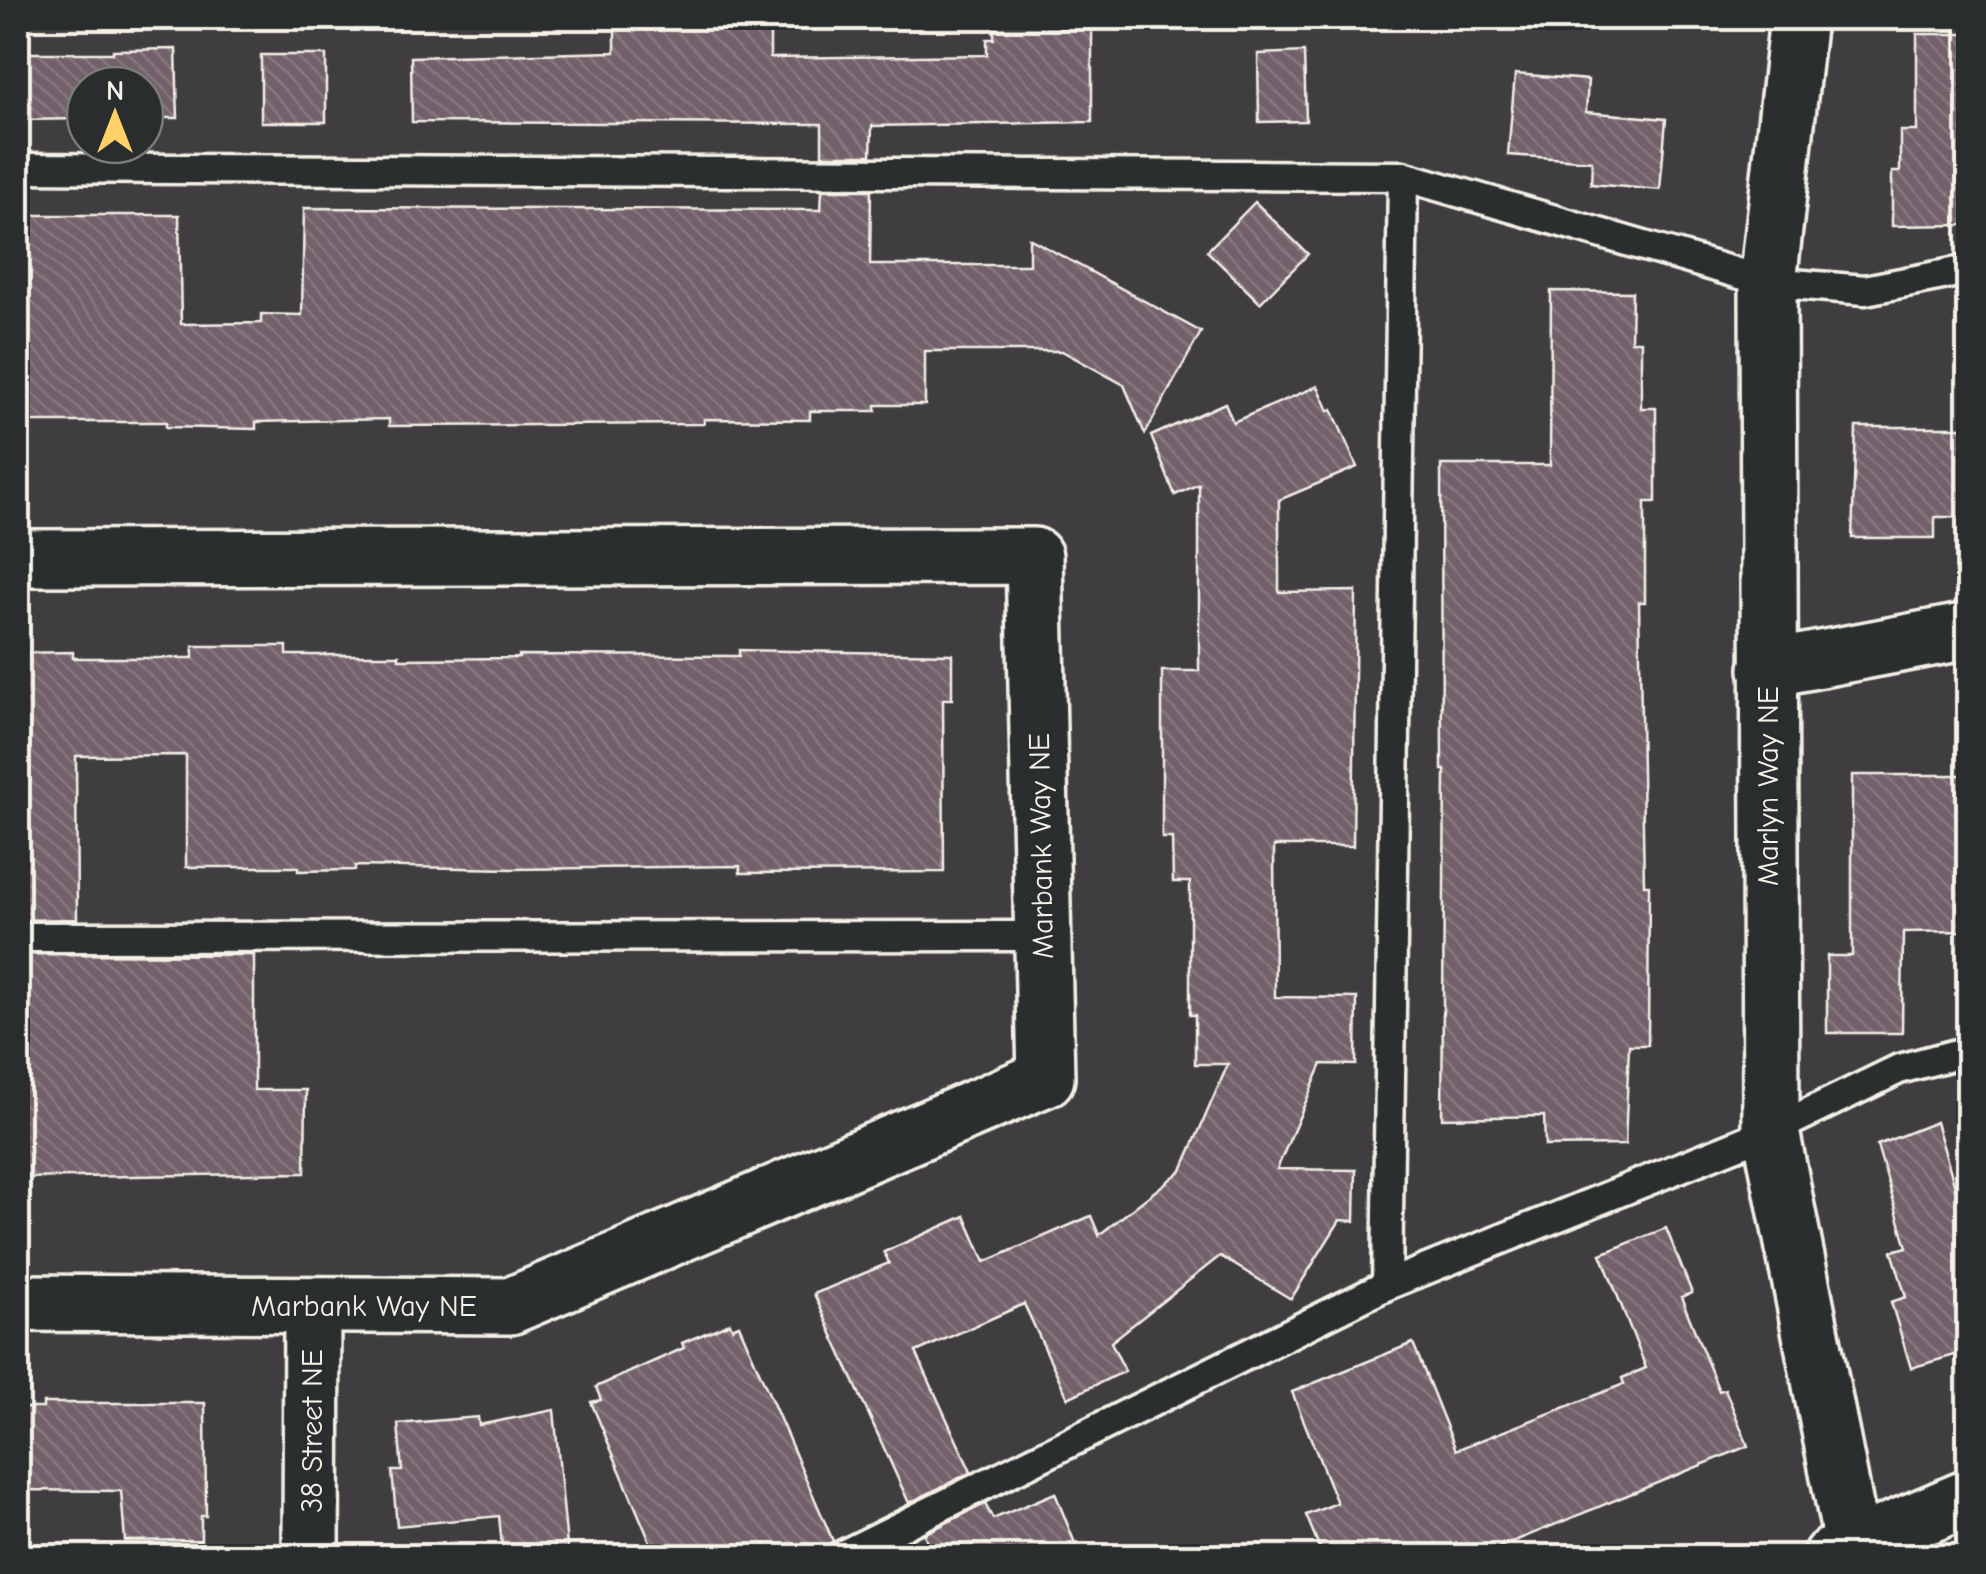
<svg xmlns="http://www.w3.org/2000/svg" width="1986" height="1574" font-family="'Comic Neue',sans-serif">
  <defs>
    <pattern id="building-back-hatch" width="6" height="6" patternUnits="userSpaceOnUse" patternTransform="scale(2.5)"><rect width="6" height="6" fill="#72616a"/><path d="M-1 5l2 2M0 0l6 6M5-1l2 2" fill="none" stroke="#87787f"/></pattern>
  </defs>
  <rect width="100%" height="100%" fill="#403d40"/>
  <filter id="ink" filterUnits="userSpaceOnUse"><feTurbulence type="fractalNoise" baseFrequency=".01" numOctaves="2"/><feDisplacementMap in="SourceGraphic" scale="20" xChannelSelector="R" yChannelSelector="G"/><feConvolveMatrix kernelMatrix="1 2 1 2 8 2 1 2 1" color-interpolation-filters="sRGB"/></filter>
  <g filter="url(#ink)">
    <g fill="url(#building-back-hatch)" stroke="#f4f1e8" stroke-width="2.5">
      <polygon points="615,18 770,18 770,58 987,55 987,39 994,39 994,29 1092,29 1092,122 872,126 871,155 822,155 822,124 412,122 411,57 615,52"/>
      <polygon points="1917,34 1968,34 1968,225 1892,226 1892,172 1900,172 1900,131 1917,131"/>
      <polygon points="176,49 178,118 145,118 145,85 85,85 85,119 18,120 18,53 113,53 113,50"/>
      <polygon points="1304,52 1306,121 1259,122 1258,54"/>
      <rect x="261" y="55" width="65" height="67"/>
      <polygon points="1515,74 1588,80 1586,112 1666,119 1660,190 1591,184 1592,161 1508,155"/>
      <polygon points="822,190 871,190 870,265 1029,265 1029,238 1201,332 1145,434 1124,385 1062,351 925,351 925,405 876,405 876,411 810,411 810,420 704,419 704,424 389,426 389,419 256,422 256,429 166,427 166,422 18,422 18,215 179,215 181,324 261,323 261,314 302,315 304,208 821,210"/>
      <polygon points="1255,202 1308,254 1260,303 1207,251"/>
      <polygon points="1551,291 1632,292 1631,341 1641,341 1641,408 1656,408 1656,502 1645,502 1645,602 1639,602 1644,885 1649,885 1648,1045 1629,1045 1625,1145 1545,1146 1544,1116 1442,1118 1445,770 1442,770 1441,465 1550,465"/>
      <polygon points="1318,386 1329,411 1332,409 1357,467 1279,500 1279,592 1356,591 1353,846 1274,846 1275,997 1357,998 1356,1065 1322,1064 1277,1169 1356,1170 1355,1221 1340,1220 1291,1299 1220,1256 1111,1342 1125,1371 1068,1398 1024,1304 916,1352 971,1472 909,1503 814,1294 889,1263 884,1252 965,1216 985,1262 1091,1216 1099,1235 1182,1170 1228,1064 1195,1064 1195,1015 1190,1015 1190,882 1173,882 1172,838 1162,838 1162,671 1199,671 1199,484 1175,495 1151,436 1225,403 1233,422"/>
      <polygon points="1856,427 1968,427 1968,517 1935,517 1935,538 1852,538"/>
      <polygon points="193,646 287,646 287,655 399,655 399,659 519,658 519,655 739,656 739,650 952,654 952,699 943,699 944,872 740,873 740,866 513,869 355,866 355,870 298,871 298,867 186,867 186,755 76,756 77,919 18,920 18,653 73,652 73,658 193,658"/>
      <polygon points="1852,775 1968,775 1968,931 1903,932 1902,1033 1827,1033 1827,956 1852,956"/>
      <polygon points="18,954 254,955 254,1090 306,1090 305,1173 18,1178"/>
      <polygon points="1936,1122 1968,1231 1968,1351 1911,1368 1891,1302 1906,1297 1892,1251 1907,1247 1877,1145"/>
      <polygon points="1666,1228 1692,1293 1681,1297 1719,1391 1725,1389 1748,1446 1478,1556 1323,1556 1306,1515 1337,1503 1292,1392 1413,1343 1456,1450 1624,1384 1622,1378 1646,1368 1601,1254"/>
      <polygon points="730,1323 732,1328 739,1325 833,1541 826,1547 824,1556 656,1556 591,1402 601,1400 596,1387 684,1348 682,1343"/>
      <polygon points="43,1403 205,1403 206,1516 201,1516 201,1540 125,1541 121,1491 18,1490 18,1408 43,1408"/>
      <polygon points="554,1410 568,1556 503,1556 499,1516 397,1526 392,1471 402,1471 398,1424 478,1417 479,1425"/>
      <polygon points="1055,1493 1080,1556 906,1556 929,1546 924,1534 985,1504 993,1519"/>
    </g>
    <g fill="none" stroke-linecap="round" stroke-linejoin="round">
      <defs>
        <g id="service">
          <polyline points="18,168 1403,176 1768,282 1865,290 1968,270"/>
          <polyline points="18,937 1043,936"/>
          <polyline points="1387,1285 1771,1131 1899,1069 1968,1051"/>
          <polyline points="841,1556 1387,1285 1403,176"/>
        </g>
        <g id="minor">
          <polyline points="1798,18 1768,282 1771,1131 1853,1547"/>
          <polyline points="18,558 1034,556 1046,1078 510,1306 18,1303"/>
          <polyline points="1768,669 1968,631"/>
          <polyline points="311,1556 312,1306"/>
        </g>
        <polyline id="tertiary" points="1831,1556 1968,1498"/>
      </defs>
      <use href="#service" stroke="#f4f1e8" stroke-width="35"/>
      <use href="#minor" stroke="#f4f1e8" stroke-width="62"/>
      <use href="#tertiary" stroke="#f4f1e8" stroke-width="62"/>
      <use href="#service" stroke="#2a2d2e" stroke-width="28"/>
      <use href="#minor" stroke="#2a2d2e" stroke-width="55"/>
      <use href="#tertiary" stroke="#2a2d2e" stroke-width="55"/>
    </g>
  </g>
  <g text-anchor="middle" stroke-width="8" stroke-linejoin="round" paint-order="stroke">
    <g font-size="30" fill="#f4f1e8" stroke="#2a2d2e">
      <text transform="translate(1768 786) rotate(-90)" y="10">Marlyn Way NE</text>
      <text transform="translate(1041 846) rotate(-91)" y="10">Marbank Way NE</text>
      <text x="364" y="1316">Marbank Way NE</text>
      <text transform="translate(312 1431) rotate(-90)" y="10">38 Street NE</text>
    </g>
  </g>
  <rect width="1986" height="1574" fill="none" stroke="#2a2d2e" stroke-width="60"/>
  <rect x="30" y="30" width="1926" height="1514" fill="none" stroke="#f4f1e8" stroke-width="4" filter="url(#ink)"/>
  <g transform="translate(115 115)"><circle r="48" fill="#2a2d2e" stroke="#7b7b78" stroke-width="2.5"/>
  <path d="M0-8L18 38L0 25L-18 38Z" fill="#ffd166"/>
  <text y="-15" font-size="28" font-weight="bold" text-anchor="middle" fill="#f4f1e8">N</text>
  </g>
</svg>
